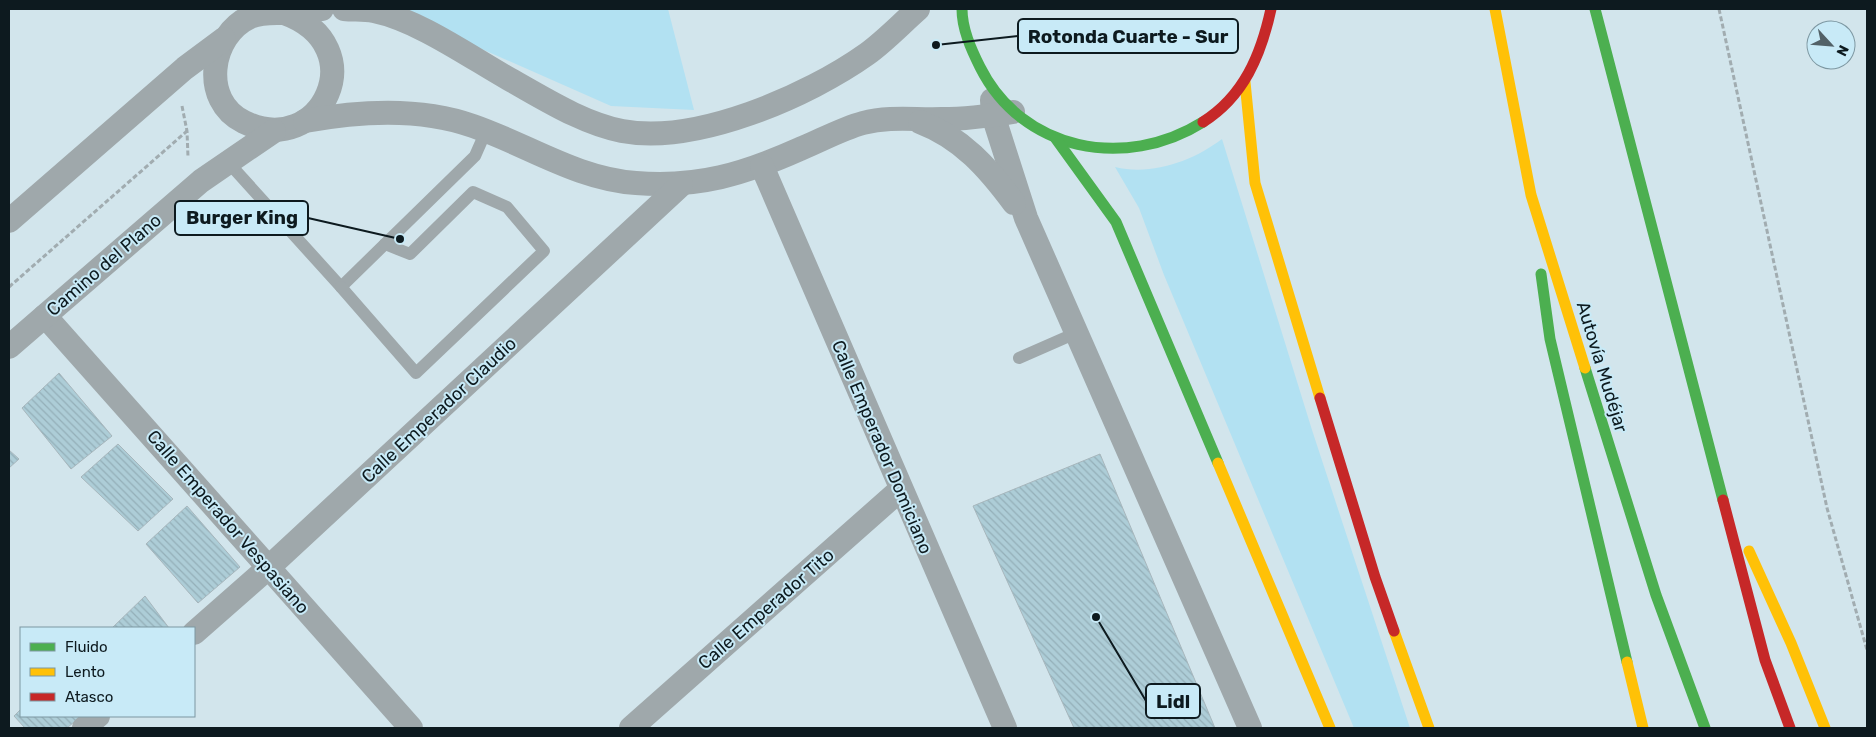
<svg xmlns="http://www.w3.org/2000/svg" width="1876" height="737" font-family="Rubik,sans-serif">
  <defs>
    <pattern id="building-back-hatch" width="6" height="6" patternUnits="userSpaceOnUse" patternTransform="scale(1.25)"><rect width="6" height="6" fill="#adcdd7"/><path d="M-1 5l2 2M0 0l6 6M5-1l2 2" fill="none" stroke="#94afb8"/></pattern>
  </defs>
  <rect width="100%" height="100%" fill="#d2e5ec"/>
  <g fill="#b2e1f2">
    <polygon points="391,9 668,9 694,110 611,106"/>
    <path d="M1222,139l90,291 98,298h-56l-190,-453 -25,-67 -24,-41c37,9 78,-6 107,-28z"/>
  </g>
  <g fill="url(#building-back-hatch)" stroke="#a7b6bc">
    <polygon points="59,373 112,436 71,469 22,408"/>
    <polygon points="118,444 173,499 138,531 81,477"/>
    <polygon points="9,450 19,459 9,468"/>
    <polygon points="1100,454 1215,728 1074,728 973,506"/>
    <polygon points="187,506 240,567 198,603 146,544"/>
    <polygon points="145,596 169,628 112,628"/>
    <polygon points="21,709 21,716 81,716 67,728 25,728 14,716"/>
  </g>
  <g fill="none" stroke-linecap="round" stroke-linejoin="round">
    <g stroke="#a1acb0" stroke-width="3" stroke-dasharray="5 2.5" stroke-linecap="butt">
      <polyline points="1719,9 1827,508 1867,650"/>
      <polyline points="182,106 187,131 188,157"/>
      <polyline points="9,287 187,131"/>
    </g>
    <g stroke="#9fa8ab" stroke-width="12">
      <polyline points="227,161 341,287 475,156 486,131"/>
      <polyline points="341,287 416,373 544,251 507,207 473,192 410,254 385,244"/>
      <polyline points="1019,358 1076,333"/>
    </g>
    <g stroke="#9fa8ab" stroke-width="24">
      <path d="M344,9c10,1 20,0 30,2 44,9 96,46 135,68 36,20 73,44 113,52 74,14 186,-35 245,-77 18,-13 34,-30 51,-45"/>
      <path d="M284,13c92,33 37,147 -40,109 -44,-21 -34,-87 6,-105 12,-5 22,-4 34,-4 12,0 25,-3 38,-4"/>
      <polyline points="992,100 993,115 1026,218 1250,728"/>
      <path d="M305,121c54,-10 115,-14 168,5 55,19 104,53 163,57 62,5 108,-9 164,-34 20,-8 41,-20 63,-26 27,-7 52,-3 79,-4 24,0 47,-3 71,-7"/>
      <path d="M920,122c42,16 68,46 94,81"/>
      <polyline points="762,166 1005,728"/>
      <polyline points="9,221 185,68 224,39"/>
      <polyline points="45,316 411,728"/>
      <polyline points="9,347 201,181 274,131"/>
      <polyline points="194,633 268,568 681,185"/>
      <polyline points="84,728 98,716"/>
      <polyline points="631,728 900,490"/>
    </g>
    <g stroke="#4caf50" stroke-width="11">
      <path d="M962,9c0,20 9,40 18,58 42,84 145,104 223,55"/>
      <polyline points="1595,9 1723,500"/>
      <polyline points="1056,139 1116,222 1218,463"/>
      <polyline points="1541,274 1550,339 1627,662"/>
      <polyline points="1585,368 1656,595 1705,728"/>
    </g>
    <g stroke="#ffc107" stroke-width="11">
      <polyline points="1495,9 1531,195 1585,368"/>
      <polyline points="1245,82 1255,183 1320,398"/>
      <polyline points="1218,463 1330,728"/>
      <polyline points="1749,551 1791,643 1825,728"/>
      <polyline points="1394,631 1429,728"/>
      <polyline points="1627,662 1643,728"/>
    </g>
    <g stroke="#c62828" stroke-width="11">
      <path d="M1203,122c41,-26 58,-67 68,-113"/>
      <polyline points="1320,398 1375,577 1394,631"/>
      <polyline points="1723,500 1765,660 1790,728"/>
    </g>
  </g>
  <g text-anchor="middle" stroke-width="4" stroke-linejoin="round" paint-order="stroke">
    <g font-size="18" fill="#0d1a1f" stroke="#c8eaf7">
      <text transform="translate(104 265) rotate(-41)" y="6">Camino del Plano</text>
      <text transform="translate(1602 367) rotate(73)" y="6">Autovía Mudéjar</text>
      <text transform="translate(439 410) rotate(-43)" y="6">Calle Emperador Claudio</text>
      <text transform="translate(882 447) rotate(67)" y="6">Calle Emperador Domiciano</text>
      <text transform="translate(228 522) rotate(49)" y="6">Calle Emperador Vespasiano</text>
      <text transform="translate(766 609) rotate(-41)" y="6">Calle Emperador Tito</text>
    </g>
  </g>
  <path fill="none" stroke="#0d1a1f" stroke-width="2" d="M936 45L1018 36M400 239L308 218M1096 617L1146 701"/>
  <g fill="#0d1a1f" stroke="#c8eaf7" stroke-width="2">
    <circle cx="936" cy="45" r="5"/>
    <circle cx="400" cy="239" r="5"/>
    <circle cx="1096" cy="617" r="5"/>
  </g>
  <g fill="#c8eaf7" stroke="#0d1a1f" stroke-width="2">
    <rect x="1018" y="19" width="220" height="34" rx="5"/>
    <rect x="175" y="201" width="133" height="34" rx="5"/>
    <rect x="1146" y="684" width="54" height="34" rx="5"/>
  </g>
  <g font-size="19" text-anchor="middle" font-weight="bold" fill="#0d1a1f">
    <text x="1128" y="43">Rotonda Cuarte - Sur</text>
    <text x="242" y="224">Burger King</text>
    <text x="1173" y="708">Lidl</text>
  </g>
  <rect width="1876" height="737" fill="none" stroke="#0d1a1f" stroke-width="20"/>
  <rect x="20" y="627" width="175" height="90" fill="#c8eaf7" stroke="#7d97a1"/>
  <rect x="30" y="643" width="25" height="8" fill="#4caf50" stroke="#7d97a1"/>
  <text x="65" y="652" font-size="15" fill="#0d1a1f">Fluido</text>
  <rect x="30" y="668" width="25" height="8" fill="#ffc107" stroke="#7d97a1"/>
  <text x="65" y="677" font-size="15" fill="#0d1a1f">Lento</text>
  <rect x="30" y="693" width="25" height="8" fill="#c62828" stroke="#7d97a1"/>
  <text x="65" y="702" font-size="15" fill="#0d1a1f">Atasco</text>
  <g transform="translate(1831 45) rotate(116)"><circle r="24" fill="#c8eaf7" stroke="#7d97a1"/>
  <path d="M0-4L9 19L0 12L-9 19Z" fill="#526167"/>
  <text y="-8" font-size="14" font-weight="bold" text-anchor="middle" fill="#0d1a1f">N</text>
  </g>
</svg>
